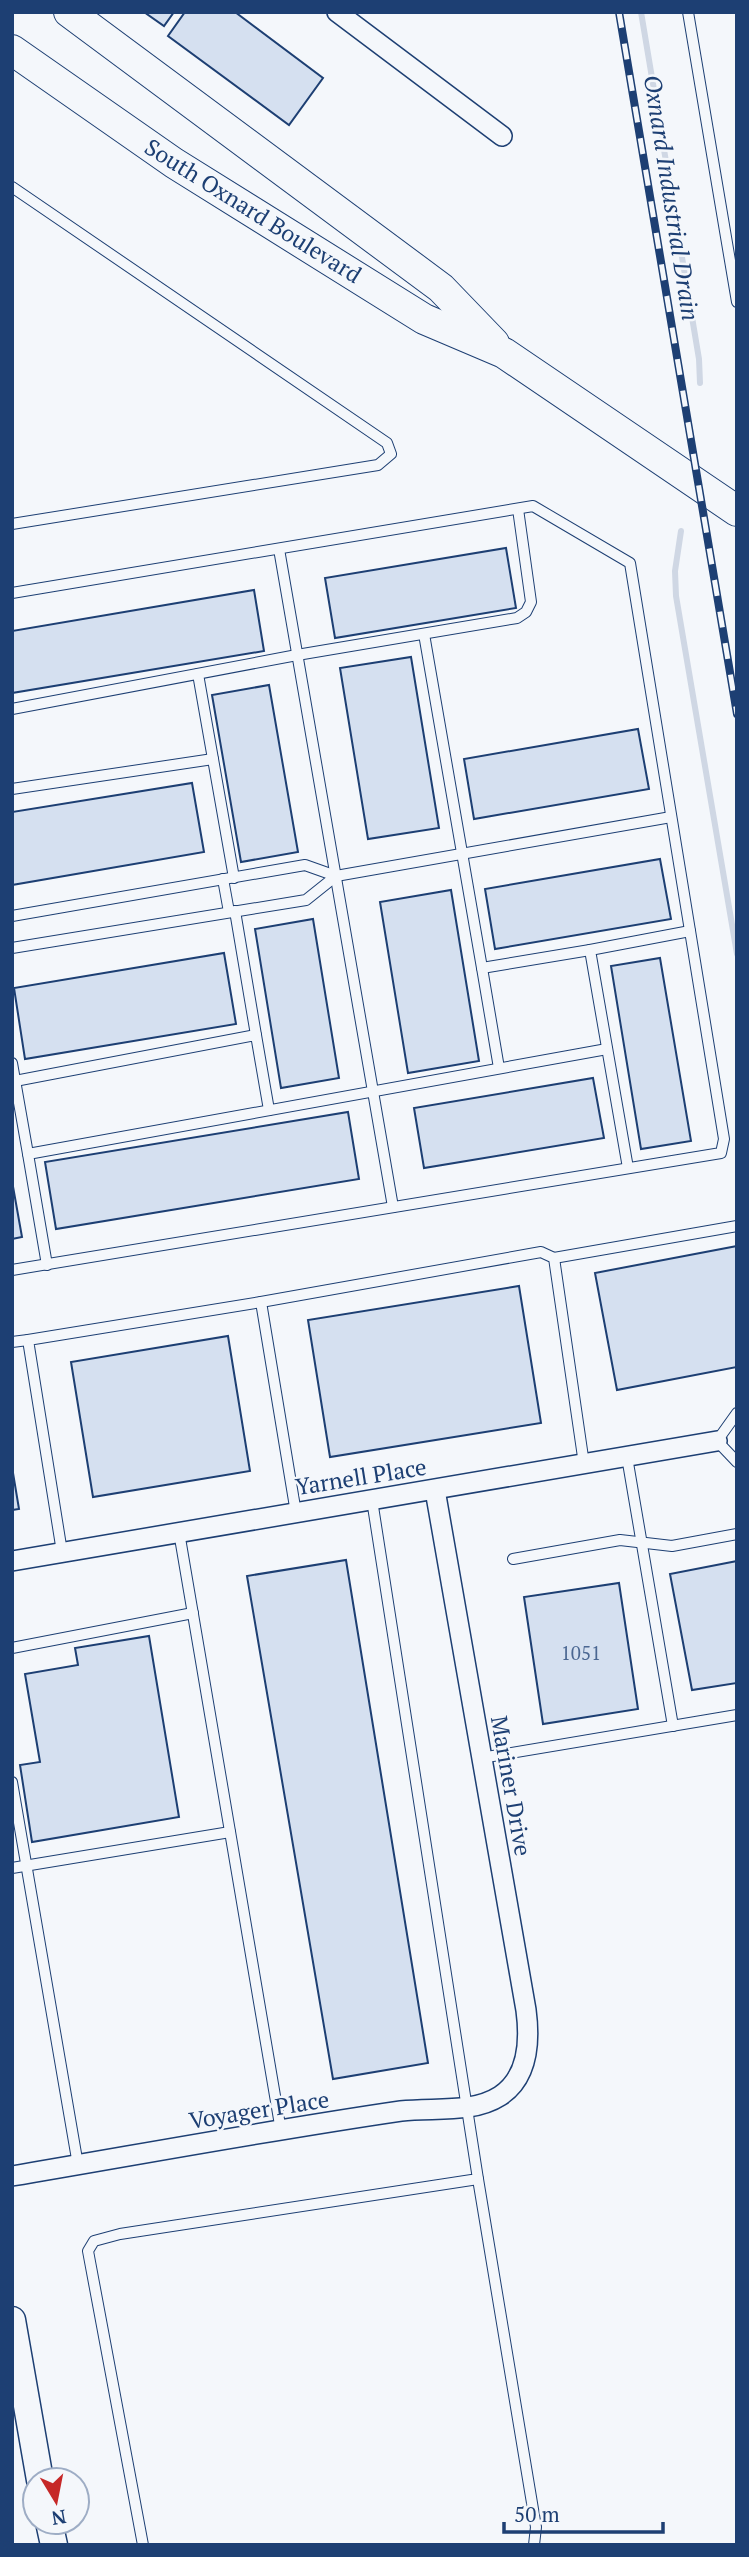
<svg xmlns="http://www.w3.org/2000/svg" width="749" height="2557" font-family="'PT Serif',serif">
  <rect width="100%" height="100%" fill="#f4f7fb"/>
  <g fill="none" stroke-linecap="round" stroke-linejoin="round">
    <g stroke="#cfd7e4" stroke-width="6">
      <polyline points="641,12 699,359 700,383"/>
      <polyline points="681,531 675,571 676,596 737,954"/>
    </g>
  </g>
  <g fill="#d5e0f0" stroke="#1d3f73" stroke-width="2">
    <polygon points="144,12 174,12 164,26"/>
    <polygon points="185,12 235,12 323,78 289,125 168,36"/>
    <polygon points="506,548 516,608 335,638 325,578"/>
    <polygon points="254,590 264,651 12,693 12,631"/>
    <polygon points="411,657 439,828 368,839 340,668"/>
    <polygon points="269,685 298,852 241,862 212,695"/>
    <polygon points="638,729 649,789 474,819 464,759"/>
    <polygon points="192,783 204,852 12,885 12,812"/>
    <polygon points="660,859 671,919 495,949 485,889"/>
    <polygon points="451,890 479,1061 408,1073 380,902"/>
    <polygon points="313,919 339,1078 281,1088 255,929"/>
    <polygon points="224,953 236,1024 25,1059 14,988"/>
    <polygon points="660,958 691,1141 641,1149 611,966"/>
    <polygon points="593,1078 604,1138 424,1168 414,1108"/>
    <polygon points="348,1112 359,1179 56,1229 45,1162"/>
    <polygon points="12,1181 22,1237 12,1239"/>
    <polygon points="737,1246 737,1367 617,1390 595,1273"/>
    <polygon points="519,1286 541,1423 330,1457 308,1320"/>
    <polygon points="228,1336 250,1471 93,1497 71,1362"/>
    <polygon points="12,1467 19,1509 12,1510"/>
    <polygon points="346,1560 428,2063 333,2079 247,1576"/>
    <polygon points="737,1561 737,1683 692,1690 670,1574"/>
    <polygon points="619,1583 638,1709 543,1724 524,1597"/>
    <polygon points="149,1636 179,1817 32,1842 20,1765 40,1762 25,1674 78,1665 75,1648"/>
  </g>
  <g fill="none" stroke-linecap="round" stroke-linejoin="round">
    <defs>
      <g id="lane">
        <polyline points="688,12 737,302"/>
        <polyline points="12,187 387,443 391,454 378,465 12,524"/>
        <polyline points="279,549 393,1207"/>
        <polyline points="12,593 533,506 630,563 724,1139 721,1153 12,1270"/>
        <polyline points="424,634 482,968 590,950"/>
        <polyline points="198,674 234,878"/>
        <polyline points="12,709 297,655 517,618 526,612 531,602 518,509"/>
        <polyline points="12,789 213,759"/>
        <polyline points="336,876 671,817"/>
        <polyline points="223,879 229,912"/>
        <polyline points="235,911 256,1035"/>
        <polyline points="12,916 305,865 336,876 306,900 12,948"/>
        <polyline points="482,968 499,1068"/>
        <polyline points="12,1063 28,1154"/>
        <polyline points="15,1081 256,1035 269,1110"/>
        <polyline points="628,1168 590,950 690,931"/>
        <polyline points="554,1258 737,1226"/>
        <polyline points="47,1265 28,1154 607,1049"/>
        <polyline points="12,1342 28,1340"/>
        <polyline points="737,1413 717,1441 737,1462"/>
        <polyline points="627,1457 673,1726"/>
        <polyline points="296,1513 261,1302 541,1252 554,1258 584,1464"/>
        <polyline points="179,1532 281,2131"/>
        <polyline points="62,1552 28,1340 261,1302"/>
        <polyline points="513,1559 620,1540 672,1546 737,1534"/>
        <polyline points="12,1648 193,1613"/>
        <polyline points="481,1758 737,1715"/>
        <polyline points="12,1782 78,2165"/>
        <polyline points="12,1868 230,1832"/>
        <polyline points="478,2179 536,2527 534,2545"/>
        <polyline points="143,2545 88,2251 94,2241 120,2234 478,2179 372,1500"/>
      </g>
      <g id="street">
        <polyline points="337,12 502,136"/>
        <polyline points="12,1561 717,1441"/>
        <path d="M12,2176c130,-22 259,-46 389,-65 32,-4 71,3 99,-15 29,-19 30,-56 26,-86l-91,-520"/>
      </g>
      <g id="secondary">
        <polyline points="12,2320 40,2480"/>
        <polyline points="49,2522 54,2545"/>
      </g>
      <g id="primary">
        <polyline points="69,12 441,288 494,343"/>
        <polyline points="12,50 174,163 424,319 504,353 737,511"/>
      </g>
    </defs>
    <use href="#lane" stroke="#1d3f73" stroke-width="12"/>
    <use href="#street" stroke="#1d3f73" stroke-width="22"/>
    <use href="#secondary" stroke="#1d3f73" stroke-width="29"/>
    <use href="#primary" stroke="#1d3f73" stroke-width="32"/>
    <use href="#lane" stroke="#f4f7fb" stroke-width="10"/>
    <use href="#street" stroke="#f4f7fb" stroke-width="19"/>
    <use href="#secondary" stroke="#f4f7fb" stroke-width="26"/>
    <use href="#primary" stroke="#f4f7fb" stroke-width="30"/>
    <defs>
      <polyline id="rail" points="619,12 737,714"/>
    </defs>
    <use href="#rail" stroke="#1d3f73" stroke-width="8"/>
    <use href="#rail" stroke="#f4f7fb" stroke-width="5" stroke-dasharray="16" stroke-linecap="butt"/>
  </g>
  <g text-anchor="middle" stroke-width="5" stroke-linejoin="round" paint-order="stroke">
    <g font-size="19" fill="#4b6792">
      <text x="581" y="1660">1051</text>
    </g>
    <g font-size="23" fill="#1d3f73" stroke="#f4f7fb">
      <text transform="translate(253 211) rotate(32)" y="8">South Oxnard Boulevard</text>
      <text transform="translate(361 1477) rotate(-9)" y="8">Yarnell Place</text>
      <text transform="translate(511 1786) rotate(80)" y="8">Mariner Drive</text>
      <text transform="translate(259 2110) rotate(-9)" y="8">Voyager Place</text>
    </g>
    <g font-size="24" font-style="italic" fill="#1d3f73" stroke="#f4f7fb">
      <text transform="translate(671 198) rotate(81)" y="8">Oxnard Industrial Drain</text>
    </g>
  </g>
  <rect width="749" height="2557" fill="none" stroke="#1d3f73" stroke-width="28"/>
  <g transform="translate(56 2501) rotate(170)"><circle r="33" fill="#f4f7fb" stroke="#9eadc5" stroke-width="2"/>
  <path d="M0-5L12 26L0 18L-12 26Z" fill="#c62828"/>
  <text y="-10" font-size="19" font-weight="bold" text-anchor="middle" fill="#1d3f73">N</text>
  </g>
  <path d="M504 2522v10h159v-10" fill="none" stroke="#1d3f73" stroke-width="3.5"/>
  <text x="514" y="2522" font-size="21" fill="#1d3f73" stroke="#f4f7fb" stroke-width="5" paint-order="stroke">50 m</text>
</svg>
